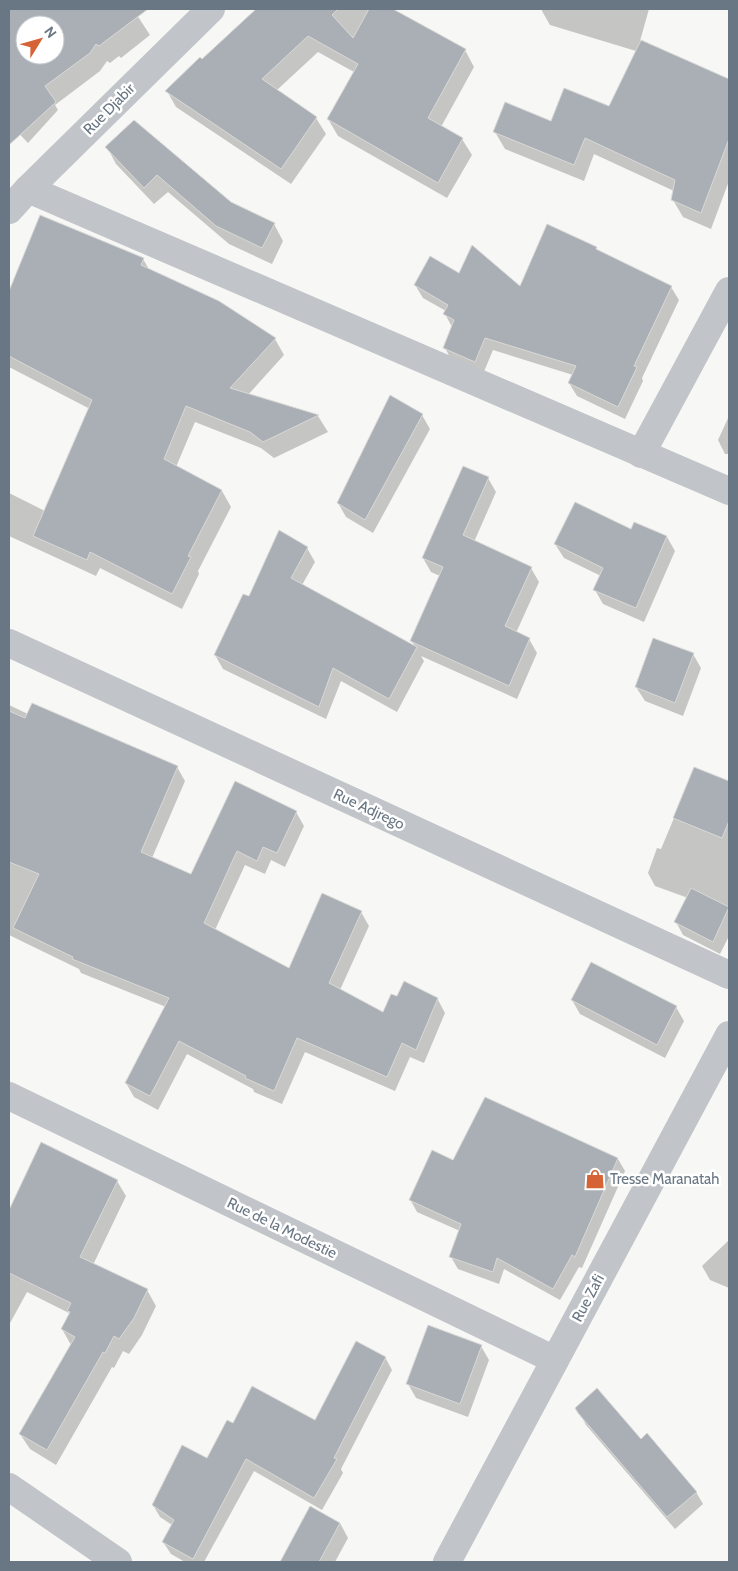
<svg xmlns="http://www.w3.org/2000/svg" width="738" height="1571" font-family="Cabin,sans-serif">
  <rect width="100%" height="100%" fill="#f7f7f5"/>
  <g fill="#0003" fill-rule="evenodd">
    <path d="M9,9h124l17,26 -29,23 -2,-2 -9,7 -3,-2 -7,10 -45,34 3,5 -30,33 -19,-20zM25,25h30v30h-30z"/>
    <polygon points="258,9 391,9 465,50 474,67 441,127 462,139 472,155 447,198 338,136 328,119 354,72 318,52 277,90 316,118 326,134 291,184 176,107 167,91 202,61"/>
    <polygon points="542,9 649,9 640,41 729,80 729,181 711,229 683,217 673,200 674,191 594,154 584,181 505,149 495,132 551,123 609,107 636,51 550,25 542,11"/>
    <polygon points="107,147 274,224 283,241 272,264 229,244 168,192 154,204 116,164"/>
    <polygon points="40,217 143,259 150,271 275,339 284,355 248,395 318,416 328,432 274,458 261,448 195,422 176,467 222,491 231,507 198,571 199,574 182,609 100,568 96,576 9,536 9,493 45,511 90,409 9,367 9,294"/>
    <polygon points="548,226 596,248 598,251 671,287 679,300 642,378 643,381 625,419 577,396 569,383 573,375 493,350 483,374 452,361 445,348 452,327 445,314 446,311 423,298 415,285 460,275 520,288"/>
    <polygon points="422,415 430,429 373,533 346,517 338,503"/>
    <polygon points="729,416 729,454 725,454 718,440"/>
    <polygon points="488,478 496,492 474,542 531,568 539,582 516,633 529,639 537,653 517,699 421,656 424,661 397,712 341,681 326,719 223,669 215,655 249,598 307,548 315,562 302,585 415,647 412,641 440,576 431,572 423,558"/>
    <polygon points="634,523 667,537 675,551 644,622 603,604 595,590 601,576 564,558 555,544 631,531"/>
    <polygon points="693,654 701,668 683,716 645,701 636,687"/>
    <polygon points="9,705 28,714 177,767 185,781 152,858 192,876 296,812 304,826 285,867 271,860 265,874 245,865 215,930 290,970 361,912 369,926 340,990 384,1014 398,998 437,998 445,1013 424,1063 410,1057 395,1091 305,1052 282,1104 254,1092 253,1089 187,1054 158,1110 134,1097 126,1083 166,1007 81,973 79,969 9,935"/>
    <polygon points="695,768 729,782 729,936 720,954 683,935 676,922 688,898 655,886 648,873 657,848 661,849"/>
    <polygon points="572,1000 676,1007 684,1021 665,1058 580,1014"/>
    <polygon points="42,1144 117,1181 126,1196 93,1265 147,1290 156,1306 142,1335 129,1354 123,1351 114,1368 112,1367 56,1465 30,1449 20,1434 71,1345 62,1329 71,1314 27,1292 9,1325 9,1212"/>
    <polygon points="618,1159 625,1171 582,1268 579,1267 560,1300 504,1269 499,1284 458,1269 451,1257 460,1231 417,1212 410,1199 453,1161"/>
    <polygon points="729,1240 729,1288 710,1280 702,1266"/>
    <polygon points="481,1346 489,1360 468,1417 416,1398 408,1384"/>
    <polygon points="385,1357 392,1370 341,1469 343,1473 322,1510 254,1471 204,1562 185,1562 171,1554 163,1542 172,1525 160,1517 153,1505 207,1460 233,1424 316,1422"/>
    <polygon points="579,1412 641,1440 696,1492 703,1504 675,1529 586,1425"/>
    <polygon points="310,1507 340,1523 348,1538 335,1562 281,1562"/>
  </g>
  <g fill="#a9afb5" stroke="#d9d9d7" fill-rule="evenodd">
    <path d="M9,9h139l-49,37 -3,-2 -6,9 -45,33 11,16 -47,43zM25,25h30v30h-30z"/>
    <polygon points="256,9 338,9 332,15 353,38 369,9 393,9 466,49 428,118 463,138 438,183 327,119 358,64 308,36 262,79 317,117 281,169 165,91 200,57 202,59"/>
    <polygon points="641,40 729,79 729,139 701,213 671,200 675,180 585,138 574,165 493,132 505,102 551,121 564,88 609,106"/>
    <polygon points="134,120 231,202 275,223 262,248 216,226 157,175 144,188 105,147"/>
    <polygon points="40,215 144,258 141,265 219,301 276,338 230,388 319,415 263,442 250,432 186,406 164,459 222,490 188,556 191,557 172,594 90,552 87,560 33,536 92,400 9,356 9,291"/>
    <polygon points="547,224 597,247 596,249 672,286 634,366 637,367 618,407 568,383 576,366 485,338 475,362 443,348 454,320 443,314 448,305 414,285 430,256 459,273 472,245 520,286"/>
    <polygon points="390,395 423,414 365,520 337,503"/>
    <polygon points="463,466 489,477 463,535 532,567 505,626 530,638 509,686 410,641 443,567 422,558"/>
    <polygon points="575,502 631,529 634,522 667,536 636,608 593,590 603,568 554,544"/>
    <polygon points="279,530 308,547 291,578 417,647 389,699 333,668 319,707 214,655 243,594 249,596"/>
    <polygon points="653,638 694,653 675,703 635,687"/>
    <polygon points="32,703 178,766 141,852 191,874 235,781 297,811 277,853 263,847 257,861 237,851 204,923 289,968 322,893 362,911 329,983 383,1012 391,994 397,996 404,981 438,998 416,1050 402,1043 387,1077 297,1038 274,1091 245,1078 246,1076 179,1041 150,1096 125,1083 169,998 72,959 73,957 13,928 39,874 9,862 9,711 25,718"/>
    <polygon points="694,767 729,781 729,821 722,838 673,818"/>
    <polygon points="691,888 729,907 713,942 674,922"/>
    <polygon points="591,962 677,1006 657,1045 571,1000"/>
    <polygon points="485,1097 618,1158 575,1257 572,1255 553,1289 497,1258 493,1272 449,1257 461,1224 409,1200 432,1150 453,1160"/>
    <polygon points="41,1142 118,1180 80,1257 148,1289 134,1318 119,1339 114,1336 105,1353 103,1352 47,1450 19,1434 75,1337 61,1329 70,1312 67,1311 71,1303 9,1273 9,1210"/>
    <polygon points="428,1325 482,1345 460,1404 406,1384"/>
    <polygon points="356,1341 386,1357 334,1458 337,1459 314,1498 246,1459 193,1559 162,1542 174,1520 152,1505 182,1445 207,1458 227,1420 233,1423 252,1386 315,1420"/>
    <polygon points="597,1388 641,1439 647,1433 697,1492 667,1517 578,1413 575,1408"/>
    <polygon points="310,1506 340,1523 319,1562 280,1562"/>
  </g>
  <g fill="none" stroke-linecap="round" stroke-linejoin="round">
    <g stroke="#c1c4c8" stroke-width="28">
      <polyline points="28,189 729,491"/>
      <polyline points="9,210 28,189 211,9"/>
      <polyline points="641,454 729,291"/>
      <polyline points="9,643 729,975"/>
      <polyline points="9,1096 555,1360"/>
      <polyline points="9,1487 118,1562"/>
      <polyline points="447,1562 729,1035"/>
    </g>
  </g>
  <defs>
    <symbol id="shop-bare" viewBox="-9 -9 18 18"><path d="M-5-2.5h2.3a2.7 3.5 0 0 1 5.4 0H5L5.5 6h-11ZM-1.5-2.5h3a1.5 2.3 0 0 0-3 0Z" fill="#d66336" stroke="#fff" stroke-width="2.5" paint-order="stroke"/></symbol>
  </defs>
  <g fill-rule="evenodd">
    <use href="#shop-bare" x="581" y="1165" width="28" height="28"/>
  </g>
  <g text-anchor="middle" stroke-width="5" stroke-linejoin="round" paint-order="stroke">
    <g font-size="15" fill="#697683" stroke="#fff">
      <text transform="translate(109 109) rotate(-45)" y="5">Rue Djabir</text>
      <text transform="translate(369 809) rotate(25)" y="5">Rue Adjrego</text>
      <text transform="translate(282 1228) rotate(26)" y="5">Rue de la Modestie</text>
      <text transform="translate(588 1298) rotate(-62)" y="5">Rue Zafi</text>
    </g>
    <g font-size="15" fill="#697683" stroke="#fff" text-anchor="start">
      <text x="610" y="1184">Tresse Maranatah</text>
    </g>
  </g>
  <rect width="738" height="1571" fill="none" stroke="#697683" stroke-width="20"/>
  <g transform="translate(40 40) rotate(53)"><circle r="24" fill="#ffffff" stroke="#c3c8cd"/>
  <path d="M0-4L9 19L0 12L-9 19Z" fill="#d66336"/>
  <text y="-8" font-size="14" font-weight="bold" text-anchor="middle" fill="#697683">N</text>
  </g>
</svg>
